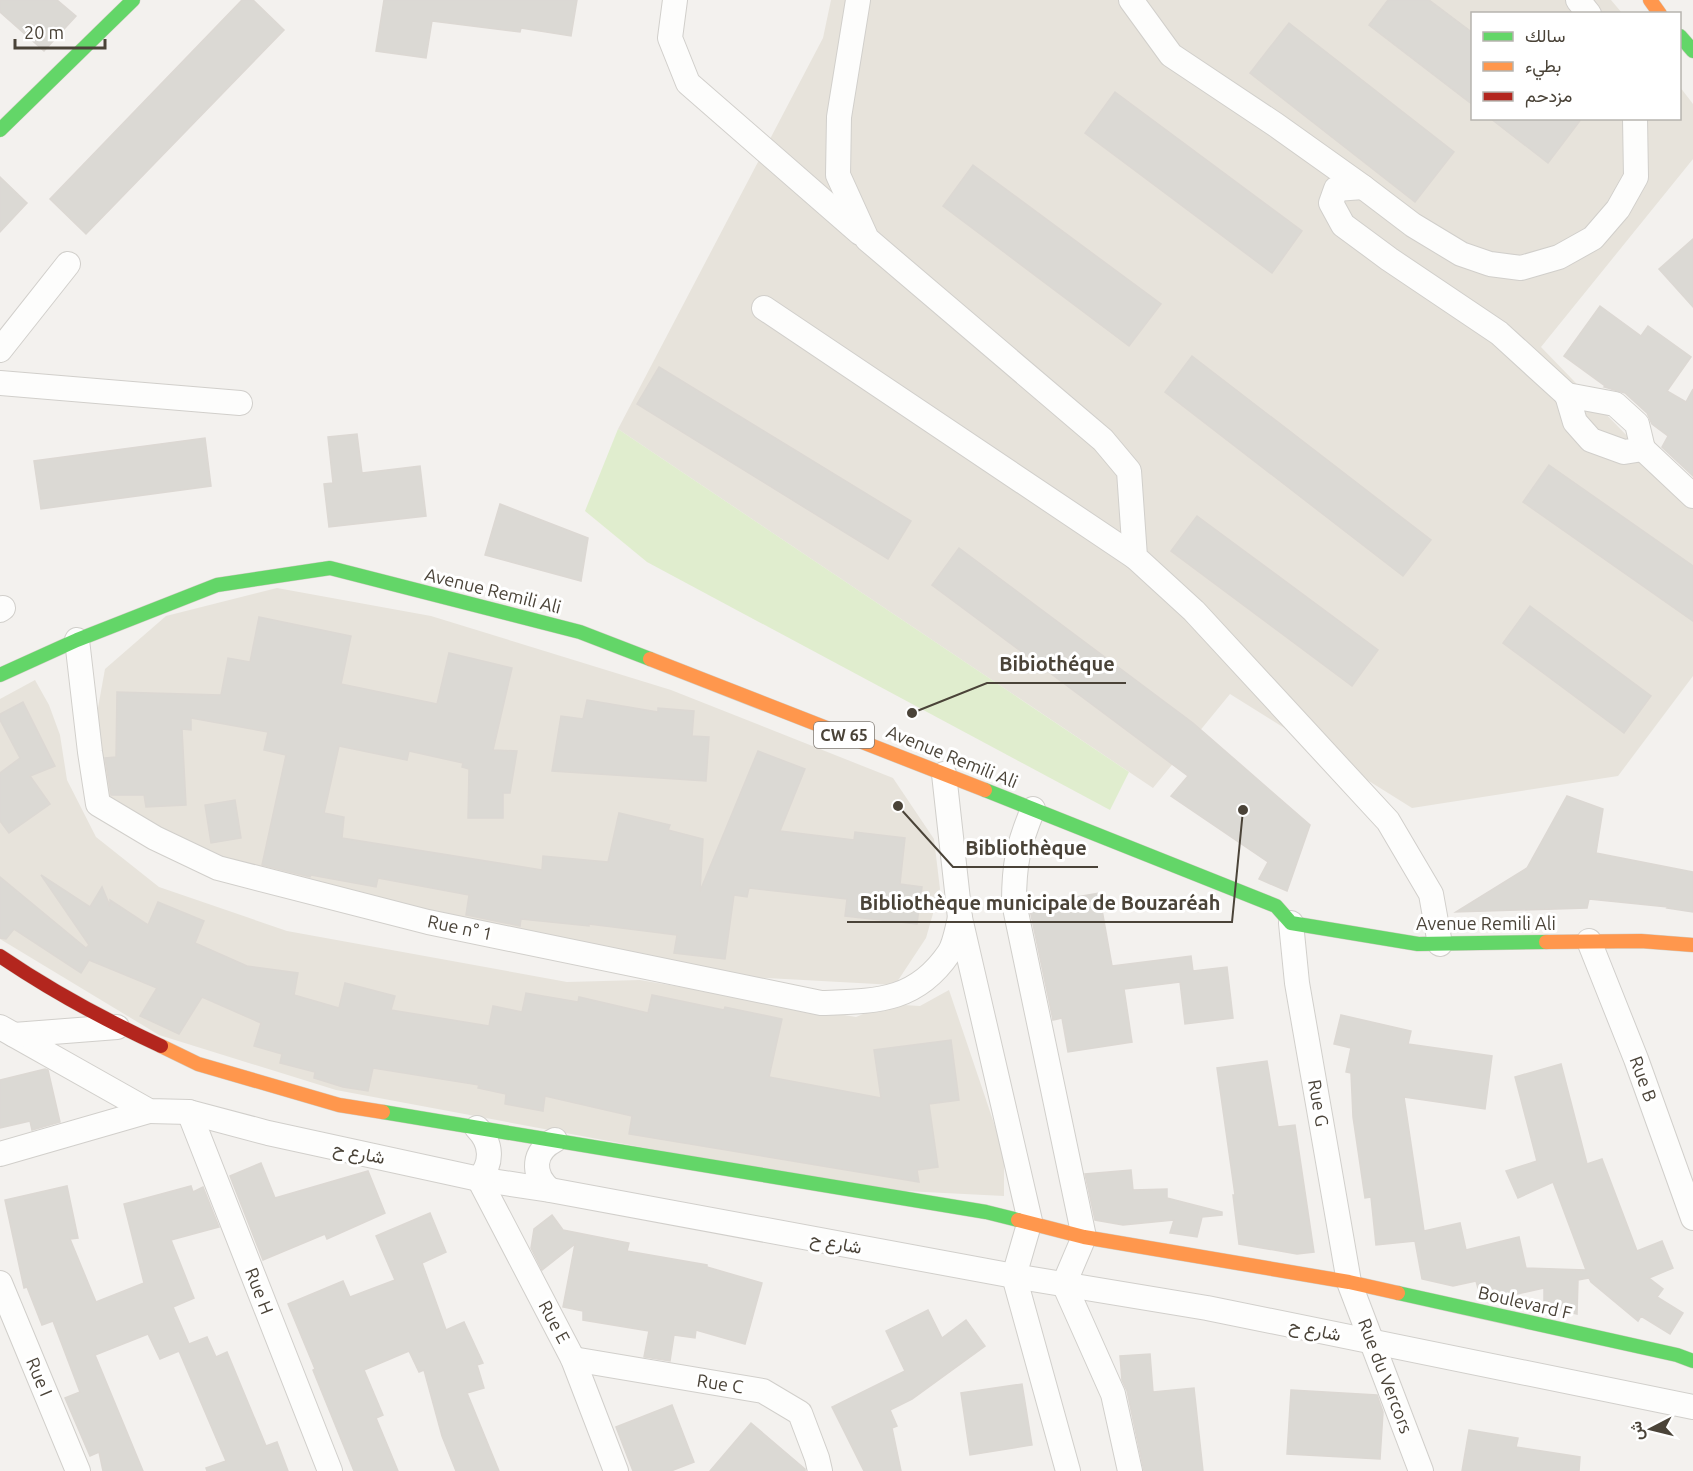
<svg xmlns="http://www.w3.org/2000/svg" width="1693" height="1471" font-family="Ubuntu,Vazirmatn,sans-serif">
  <rect width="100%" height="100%" fill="#f3f1ee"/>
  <g fill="#e7e3db">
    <polygon points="831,0 1611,0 1622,13 1472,14 1472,118 1680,118 1680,87 1693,104 1693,159 1541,347 1693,504 1693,676 1618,776 1412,808 1230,694 1153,788 618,429 823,38"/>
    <polygon points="277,588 431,616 671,690 893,778 934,839 940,889 926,938 895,985 710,975 337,899 155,838 96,796 90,752 105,669 166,616"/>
    <polygon points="35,680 49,705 60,735 67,780 96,837 159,887 287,931 567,982 640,980 856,1017 887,1004 920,1006 949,990 1004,1153 1004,1196 865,1189 336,1090 159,1035 0,939 0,699"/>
  </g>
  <polygon fill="#e0edce" points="618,429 1129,772 1110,810 647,562 585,511"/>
  <g fill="#dbd9d4" stroke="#dcd8d3" stroke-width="1.5">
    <polygon points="0,0 57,0 76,16 44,51 0,12"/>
    <polygon points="242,0 253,0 284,30 86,234 50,199"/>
    <polygon points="384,0 577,0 571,36 521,28 520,32 432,21 426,58 376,51"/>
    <polygon points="1388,0 1429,0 1473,33 1473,105 1369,25"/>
    <polygon points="1289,23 1454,152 1415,202 1250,73"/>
    <polygon points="1115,92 1302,231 1272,273 1085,133"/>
    <polygon points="1490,118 1582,118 1548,163"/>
    <polygon points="973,165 1161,304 1129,346 943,206"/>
    <polygon points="0,177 27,203 0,232"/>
    <polygon points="1693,239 1693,307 1659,269"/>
    <polygon points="1600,306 1641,336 1648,326 1691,357 1667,391 1686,402 1693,389 1693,476 1662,447 1668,436 1652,424 1647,413 1625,393 1604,387 1605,386 1564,356"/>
    <polygon points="1192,356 1431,540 1403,576 1165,392"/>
    <polygon points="659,367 911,521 888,559 637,404"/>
    <polygon points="357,434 362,473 420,466 426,516 329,527 324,484 333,483 328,437"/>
    <polygon points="205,438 211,486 41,509 34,461"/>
    <polygon points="1549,465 1693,566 1693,621 1523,502"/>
    <polygon points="500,504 588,538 581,581 485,555"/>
    <polygon points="1197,516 1378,650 1352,686 1171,551"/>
    <polygon points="959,548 1193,723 1310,825 1287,891 1259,879 1268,862 1171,796 1188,776 932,585"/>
    <polygon points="1530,606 1651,696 1624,733 1503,643"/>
    <polygon points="259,617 351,636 341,684 437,704 449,653 512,668 493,750 517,751 510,793 503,793 503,818 468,818 469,769 462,767 463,763 409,751 407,760 339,746 324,813 344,817 342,838 542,870 543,856 608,862 619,813 670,825 668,830 703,839 700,891 758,751 805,769 780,831 854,840 855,832 905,838 900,884 922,887 917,924 845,916 847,899 749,888 747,897 734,895 725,959 674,953 677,935 589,924 589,926 521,919 520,926 466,915 469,895 378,878 376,887 311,875 310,877 262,865 286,755 264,750 268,732 191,718 191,730 182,729 186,805 146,807 144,795 111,795 105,758 116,757 117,692 221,695 228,658 250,662"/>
    <polygon points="587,700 658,712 658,708 694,711 692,736 709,737 706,781 552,771 561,716 583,719"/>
    <polygon points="23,702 55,766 30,776 50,804 9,833 0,821 0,773 20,758 0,720 0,714"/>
    <polygon points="1567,796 1603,809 1596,853 1693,872 1693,912 1667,908 1668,907 1589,899 1587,908 1456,912 1527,868"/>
    <polygon points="235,800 241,838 211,843 205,805"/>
    <polygon points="41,875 90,907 102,887 110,906 110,900 148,925 158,902 204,921 195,943 247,966 298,973 294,995 339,1008 345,983 395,996 391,1010 489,1026 493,1006 522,1012 526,993 578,1002 579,997 648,1013 652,995 724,1010 725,1007 782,1019 769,1077 881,1098 874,1050 951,1040 959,1100 929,1104 938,1167 917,1170 919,1182 629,1134 632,1116 545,1096 543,1111 505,1104 506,1094 478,1088 479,1085 373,1068 368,1091 343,1087 314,1078 315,1072 280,1063 282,1054 254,1046 261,1023 202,997 179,1034 140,1016 157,988 89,960 81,973 14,929 6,939 0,938 0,877 86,948 89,945"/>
    <polygon points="1099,893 1112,966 1191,956 1193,971 1227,967 1233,1018 1185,1024 1180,982 1124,989 1132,1042 1068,1052 1062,1018 1053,1020 1029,905"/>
    <polygon points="1341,1015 1411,1031 1408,1044 1492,1056 1485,1109 1404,1097 1424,1231 1460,1223 1466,1250 1519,1237 1526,1268 1586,1270 1553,1182 1518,1198 1506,1171 1537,1161 1515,1077 1561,1064 1587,1164 1602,1159 1637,1251 1662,1241 1673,1268 1649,1278 1663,1289 1657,1297 1683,1313 1670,1334 1641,1316 1638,1321 1591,1282 1588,1276 1589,1278 1578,1280 1577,1314 1544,1306 1544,1288 1504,1297 1479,1292 1476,1281 1453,1286 1422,1279 1415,1241 1376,1245 1371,1197 1365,1198 1353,1117 1351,1073 1346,1072 1351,1048 1334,1044"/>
    <polygon points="1267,1061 1278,1127 1295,1125 1314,1252 1297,1254 1239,1244 1233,1195 1235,1195 1217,1068"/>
    <polygon points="45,1069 48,1070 60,1122 32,1130 30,1121 0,1128 0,1080"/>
    <polygon points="261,1163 275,1198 368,1171 385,1213 327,1239 325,1234 263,1260 230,1176"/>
    <polygon points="1131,1170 1133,1190 1167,1189 1167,1198 1222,1212 1222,1215 1202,1217 1197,1237 1170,1233 1174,1220 1123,1225 1095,1220 1085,1174"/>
    <polygon points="67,1186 78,1238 70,1239 96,1302 144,1283 124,1204 191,1186 193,1192 203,1187 219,1227 171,1240 194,1298 173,1307 189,1344 207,1337 216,1357 227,1352 266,1446 277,1442 288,1471 207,1471 206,1468 226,1461 179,1351 160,1359 148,1334 95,1355 143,1471 103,1471 99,1452 90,1456 65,1398 80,1392 53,1321 42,1325 27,1287 24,1288 5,1200"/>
    <polygon points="430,1213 446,1252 422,1263 446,1330 464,1322 483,1363 477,1365 484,1388 467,1393 499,1471 456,1471 442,1436 424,1370 419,1372 409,1351 364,1370 383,1415 376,1418 398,1471 354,1471 313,1370 315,1369 288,1304 343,1281 350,1297 395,1280 376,1236"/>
    <polygon points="552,1215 563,1230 629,1243 627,1251 707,1265 707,1267 762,1283 745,1344 696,1330 695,1338 674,1335 670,1361 644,1357 649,1331 583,1320 583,1311 563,1307 575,1244 542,1270 531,1248 534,1229"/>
    <polygon points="928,1310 942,1338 966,1320 985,1346 912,1399 890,1410 897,1426 892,1428 901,1471 864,1471 832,1407 905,1371 886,1331"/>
    <polygon points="1150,1354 1153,1392 1194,1388 1203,1471 1144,1471 1127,1391 1122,1380 1120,1356"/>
    <polygon points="1022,1384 1032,1445 970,1455 961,1393"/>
    <polygon points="1291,1390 1377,1395 1383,1412 1380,1459 1287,1454"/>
    <polygon points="672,1405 694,1462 671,1471 633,1471 616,1427"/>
    <polygon points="751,1423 805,1469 805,1471 710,1471"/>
    <polygon points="1469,1430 1518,1438 1516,1447 1580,1457 1579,1471 1462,1471"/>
  </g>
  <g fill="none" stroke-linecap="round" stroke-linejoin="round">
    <defs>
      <g id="street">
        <polyline points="675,0 670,38 688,83 860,233"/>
        <polyline points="858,0 839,117 838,175 867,239 1103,440 1129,471 1135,557 1194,611 1388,821 1431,894 1440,944"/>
        <polyline points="1131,0 1171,55 1276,125 1363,187 1413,225 1461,254 1490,264 1521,268 1559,257 1593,238 1618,209 1636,177 1635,118"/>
        <polyline points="1578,0 1589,14"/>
        <polyline points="1363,187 1336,189 1331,203 1343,225 1389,259 1499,333 1567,395"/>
        <polyline points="764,308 1135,557"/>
        <polyline points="0,350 68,264"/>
        <polyline points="0,383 240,403"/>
        <polygon points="1567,395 1615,404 1637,424 1643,449 1624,452 1591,440 1575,422"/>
        <polyline points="1643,449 1693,496"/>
        <polyline points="0,610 3,608"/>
        <path d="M77,640l13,112 8,52 57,34 63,30 210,54 393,81c53,-2 94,0 128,-50 6,-9 8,-24 11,-35"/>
        <polyline points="944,774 960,918 1030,1221 1014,1276 1068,1471"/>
        <path d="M1033,809c-15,37 -19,54 -19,94l70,334 -20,47 49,110 17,77"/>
        <polyline points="1291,923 1297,983 1349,1282 1421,1471"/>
        <polyline points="1589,941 1636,1059 1693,1218"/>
        <polyline points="0,1027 149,1111 189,1112 268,1133 479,1179 550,1190 1014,1276 1207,1308 1693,1407"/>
        <polyline points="14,1035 117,1027"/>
        <polyline points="189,1112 330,1471"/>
        <path d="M477,1128c15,15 16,35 2,51l94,180 43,112"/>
        <polyline points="0,1154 149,1111"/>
        <path d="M550,1190c-19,-16 -17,-39 5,-50"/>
        <polyline points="0,1283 78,1471"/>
        <polyline points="573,1359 763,1391 800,1413 817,1458 820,1471"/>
      </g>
      <g id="fast">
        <polyline points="1680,36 1693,51"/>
        <polyline points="0,130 133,0"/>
        <polyline points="0,675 77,640 217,585 330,568 580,632 650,659"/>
        <polyline points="985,790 1276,906 1291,923 1418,944 1546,942"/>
        <polyline points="383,1112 986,1212 1018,1220"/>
        <polyline points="1398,1293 1677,1355 1693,1361"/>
      </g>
      <g id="slow">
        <polyline points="1650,0 1660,14"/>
        <polyline points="650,659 985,790"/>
        <polyline points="1546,942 1641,941 1693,945"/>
        <polyline points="161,1046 198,1064 339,1105 383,1112"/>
        <polyline points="1018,1220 1084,1237 1349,1282 1398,1293"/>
      </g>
      <path id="jam" d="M0,956c53,36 103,63 161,90"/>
    </defs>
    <use href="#street" stroke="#d1cfcb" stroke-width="26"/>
    <use href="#fast" stroke="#d2cec5" stroke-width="15"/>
    <use href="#slow" stroke="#d2cec5" stroke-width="15"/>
    <use href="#jam" stroke="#d2cec5" stroke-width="15"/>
    <use href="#street" stroke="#fdfdfc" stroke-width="24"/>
    <use href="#fast" stroke="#63d668" stroke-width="14"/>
    <use href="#slow" stroke="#ff974d" stroke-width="14"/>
    <use href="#jam" stroke="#b3261e" stroke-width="14"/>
  </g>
  <g text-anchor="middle" stroke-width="6" stroke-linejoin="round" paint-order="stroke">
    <rect fill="#fff" stroke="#807b74" stroke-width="1.5" x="814" y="722" width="60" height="26" rx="4.5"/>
    <g font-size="16" font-weight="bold" fill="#4a4338">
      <text x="844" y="741">CW 65</text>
    </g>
    <g font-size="18" fill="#4a4338" stroke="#fff">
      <text transform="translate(493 591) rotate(14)" y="6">Avenue Remili Ali</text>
      <text transform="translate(952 757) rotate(22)" y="6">Avenue Remili Ali</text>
      <text x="1486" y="930">Avenue Remili Ali</text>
      <text transform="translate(460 928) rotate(12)" y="6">Rue n° 1</text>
      <text transform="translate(1643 1079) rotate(70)" y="6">Rue B</text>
      <text transform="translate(1318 1103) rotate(80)" y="6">Rue G</text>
      <text transform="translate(359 1153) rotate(12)" y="6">شارع ح</text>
      <text transform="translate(836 1243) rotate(11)" y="6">شارع ح</text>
      <text transform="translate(259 1291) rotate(69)" y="6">Rue H</text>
      <text transform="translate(1525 1303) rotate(13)" y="6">Boulevard F</text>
      <text transform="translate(554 1322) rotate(62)" y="6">Rue E</text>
      <text transform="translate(1315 1330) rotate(12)" y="6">شارع ح</text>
      <text transform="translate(1385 1376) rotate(69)" y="6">Rue du Vercors</text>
      <text transform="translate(39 1377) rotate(67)" y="6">Rue I</text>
      <text transform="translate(720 1384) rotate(9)" y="6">Rue C</text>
    </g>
  </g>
  <path fill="none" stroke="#4a4338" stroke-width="2" d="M912 713L987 683H1126M898 806L953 867H1098M1243 810L1232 922H847"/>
  <g fill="#4a4338" stroke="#fff" stroke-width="2">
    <circle cx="912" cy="713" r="6"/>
    <circle cx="898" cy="806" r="6"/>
    <circle cx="1243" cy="810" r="6"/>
  </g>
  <g font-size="20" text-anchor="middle" font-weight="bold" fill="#4a4338" stroke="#fff" stroke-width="6" stroke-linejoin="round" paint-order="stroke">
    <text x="1057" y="671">Bibiothéque</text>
    <text x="1026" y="855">Bibliothèque</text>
    <text x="1040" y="910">Bibliothèque municipale de Bouzaréah</text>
  </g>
  <rect x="1471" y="12" width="210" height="108" fill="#ffffff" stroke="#b7b4af" stroke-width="1.5"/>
  <rect x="1483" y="32" width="30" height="9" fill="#63d668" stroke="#b7b4af" stroke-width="1.5"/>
  <text x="1525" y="42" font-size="18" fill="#4a4338">سالك</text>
  <rect x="1483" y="62" width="30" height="9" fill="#ff974d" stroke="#b7b4af" stroke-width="1.5"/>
  <text x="1525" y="72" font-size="18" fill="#4a4338">بطيء</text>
  <rect x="1483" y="92" width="30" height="9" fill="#b3261e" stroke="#b7b4af" stroke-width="1.5"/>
  <text x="1525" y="102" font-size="18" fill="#4a4338">مزدحم</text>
  <g transform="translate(1651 1429) rotate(263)" stroke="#ffffff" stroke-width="4.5" paint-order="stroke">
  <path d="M0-4.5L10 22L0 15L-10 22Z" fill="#4a4338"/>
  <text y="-9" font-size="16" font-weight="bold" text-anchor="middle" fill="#4a4338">ش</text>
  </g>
  <path d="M15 39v9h90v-9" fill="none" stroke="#4a4338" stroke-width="3"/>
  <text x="24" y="39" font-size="18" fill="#4a4338" stroke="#ffffff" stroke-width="4.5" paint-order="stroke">20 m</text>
</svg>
